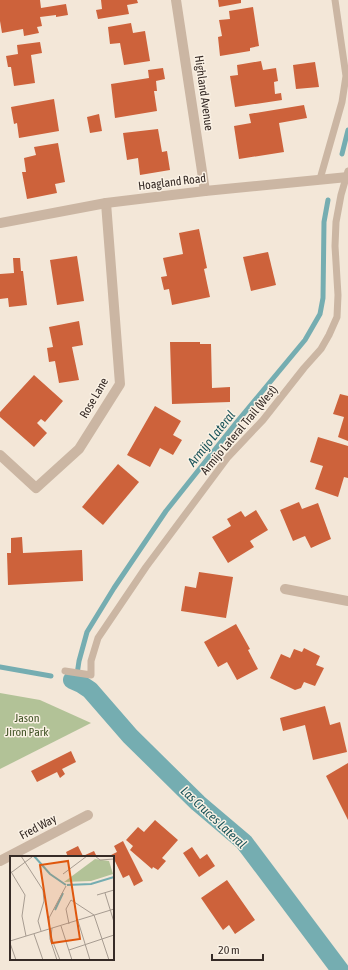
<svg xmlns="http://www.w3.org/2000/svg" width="348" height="970" font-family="'Asap Condensed',sans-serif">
  <rect width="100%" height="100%" fill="#f3e7d8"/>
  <polygon fill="#b2c297" points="0,693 40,700 91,723 0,769"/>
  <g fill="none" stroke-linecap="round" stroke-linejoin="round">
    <g stroke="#75adb1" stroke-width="5">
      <polyline points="342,154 348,130"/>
      <polyline points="0,667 51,676"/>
      <polyline points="76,681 79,661 87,632 114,588 166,511 236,423 305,340 320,314 323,298 324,222 328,200"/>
    </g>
    <polyline stroke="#75adb1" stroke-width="18" points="72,680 81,684 90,690 130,736 198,803 244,842 340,970"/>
  </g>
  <g fill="#cd623b">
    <polygon points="0,0 40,0 41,8 66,4 68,15 56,17 56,15 40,17 42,26 37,27 39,33 24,36 23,29 2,33 0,21"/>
    <polygon points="101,0 137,0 138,3 127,5 129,14 98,19 96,10 102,9"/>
    <polygon points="218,0 241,0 241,3 219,7"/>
    <polygon points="253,7 259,46 250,48 250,51 220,56 218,37 222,36 219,20 230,19 229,11"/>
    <polygon points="131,23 133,33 145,31 150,61 124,65 120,43 110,44 108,27"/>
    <polygon points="40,42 42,53 31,55 35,83 14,86 11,67 8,67 6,56 18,54 17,45"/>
    <polygon points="261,61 263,70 276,68 278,81 274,82 275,94 281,93 282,100 235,107 230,76 238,75 237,65"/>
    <polygon points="315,62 319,87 296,89 293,65"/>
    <polygon points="163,68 165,79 156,81 157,91 154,91 157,111 115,118 111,84 149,78 148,70"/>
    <polygon points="54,99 59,131 19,138 17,123 14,124 11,107"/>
    <polygon points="304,105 307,118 279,123 284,152 239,159 234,126 251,123 249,114"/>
    <polygon points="99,114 102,131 90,133 87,117"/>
    <polygon points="158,129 162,152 167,151 170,170 140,175 138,158 127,160 123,133"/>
    <polygon points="58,143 65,182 55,184 57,193 27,199 22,172 26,172 24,158 36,155 34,147"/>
    <polygon points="199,229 207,268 204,269 210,297 172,305 169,289 164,290 161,277 167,276 163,258 183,254 179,233"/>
    <polygon points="268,252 276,285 251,291 243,257"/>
    <polygon points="77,256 84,301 57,305 50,260"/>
    <polygon points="13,258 20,258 21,271 23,271 27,305 9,307 8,298 0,299 0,274 14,273"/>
    <polygon points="79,321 83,345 72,347 79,380 59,383 55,361 49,362 47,348 53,347 49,327"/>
    <polygon points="170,342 200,342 200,344 211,344 212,388 230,387 230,402 172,404"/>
    <polygon points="34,375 63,401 45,422 41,419 37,423 47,433 34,447 0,417 0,412"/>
    <polygon points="340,394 348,396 348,441 338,437 344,417 333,414"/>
    <polygon points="155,406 181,421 173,435 182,440 173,455 160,448 150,467 127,455"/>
    <polygon points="318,437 348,446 348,478 344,477 338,497 315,489 323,466 310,462"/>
    <polygon points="118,464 139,482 103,525 82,507"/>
    <polygon points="299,502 302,509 318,503 331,539 311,548 305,536 293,541 280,510"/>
    <polygon points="256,510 268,530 250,541 254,547 228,563 212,537 231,526 227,519 241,511 245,517"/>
    <polygon points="22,537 23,553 82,550 83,581 8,585 7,553 11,553 11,538"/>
    <polygon points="199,572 233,577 226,618 181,611 185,586 196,588"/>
    <polygon points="236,624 250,649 248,650 258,669 237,680 227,662 218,667 204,642"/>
    <polygon points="304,648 320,656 316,665 324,668 315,686 304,682 301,688 295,690 270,678 281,654 290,658 294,649 302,652"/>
    <polygon points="325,706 330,725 340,722 347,752 313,760 305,725 283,731 280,718"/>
    <polygon points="71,751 76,762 62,769 65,774 60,778 57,772 37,782 31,771"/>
    <polygon points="348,763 348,820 326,776"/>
    <polygon points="155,820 178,840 162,858 166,861 158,870 153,867 152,869 130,850 133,846 126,840 138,827 144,832"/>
    <polygon points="123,841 143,881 134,886 129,875 123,878 113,857 111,855 117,852 114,846"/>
    <polygon points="78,846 83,856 94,851 97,857 68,857 66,852"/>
    <polygon points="192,847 200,859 207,854 215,866 199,877 183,853"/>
    <polygon points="227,880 255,920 235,934 229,925 223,930 201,898"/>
  </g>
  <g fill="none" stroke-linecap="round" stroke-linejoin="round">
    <g stroke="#cbb6a3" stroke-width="7">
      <polyline points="320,179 342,102 346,76 335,0"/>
      <polyline points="65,671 91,675 91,661 98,638 146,567 228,457 263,420 304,368 321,349 329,335 337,317 338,295 335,246 336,222 341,195 348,171"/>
    </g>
    <g stroke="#cbb6a3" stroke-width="10">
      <polyline points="176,0 205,191"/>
      <polyline points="0,455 36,488 79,449 120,384 106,203"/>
      <polyline points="285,589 348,601"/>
      <polyline points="0,861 88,815"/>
    </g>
    <polyline stroke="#cbb6a3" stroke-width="10" points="0,223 106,203 205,191 348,177"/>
  </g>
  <g text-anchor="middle" stroke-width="3" stroke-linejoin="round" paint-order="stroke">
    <g font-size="12" fill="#362b26" stroke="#faf1e4">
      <text transform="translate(204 93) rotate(82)" y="4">Highland Avenue</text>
      <text transform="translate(172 182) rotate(-7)" y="4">Hoagland Road</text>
      <text transform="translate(94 398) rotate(-60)" y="4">Rose Lane</text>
      <text transform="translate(239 430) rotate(-50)" y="4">Armijo Lateral Trail (West)</text>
      <text transform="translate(38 827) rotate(-28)" y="4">Fred Way</text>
    </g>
    <g font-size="12" fill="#435528" stroke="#faf1e4">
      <text x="27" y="722">Jason<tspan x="27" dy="14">Jiron Park</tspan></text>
    </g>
    <g font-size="13" font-style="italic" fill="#195359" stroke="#faf1e4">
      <text transform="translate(211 438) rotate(-51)" y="5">Armijo Lateral</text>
      <text transform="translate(214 817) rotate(43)" y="5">Las Cruces Lateral</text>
    </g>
  </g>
  <g transform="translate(10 856)">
    <rect width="104" height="104" fill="#f3e7d8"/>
    <path d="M85,3l14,2 4,13 -22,7 -27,1z" fill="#b2c297"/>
    <path fill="none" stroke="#75adb1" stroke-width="2" d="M24,0l16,18 16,11M57,29l24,-1 23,-7M45,54l8,-17"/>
    <path fill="none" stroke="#a79c91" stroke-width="1" d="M11,0l22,34 1,11 -6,20 3,10M85,0l5,4 14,-1M0,14l15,25 -3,21 4,20M2,16l20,-15M53,18l24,-18M95,37l9,29M87,39l17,-5M68,65l12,39M59,68l-3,-15 5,-9 23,15 15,45M51,70l11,34M42,72l-1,9 9,23M24,78l9,26M0,85l104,-32M0,87l6,17M59,94l45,-15M47,104l-7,-21 -1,-21 17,-32"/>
    <path fill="#df570d" fill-opacity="0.15" stroke="#df570d" stroke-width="2" d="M58,5l12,78 -28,4 -12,-78z"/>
    <rect width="104" height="104" fill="none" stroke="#362b26" stroke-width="2"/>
  </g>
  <path d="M212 954v6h51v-6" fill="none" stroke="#362b26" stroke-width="2"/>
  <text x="218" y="954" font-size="12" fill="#362b26" stroke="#faf1e4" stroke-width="3" paint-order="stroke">20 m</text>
</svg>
